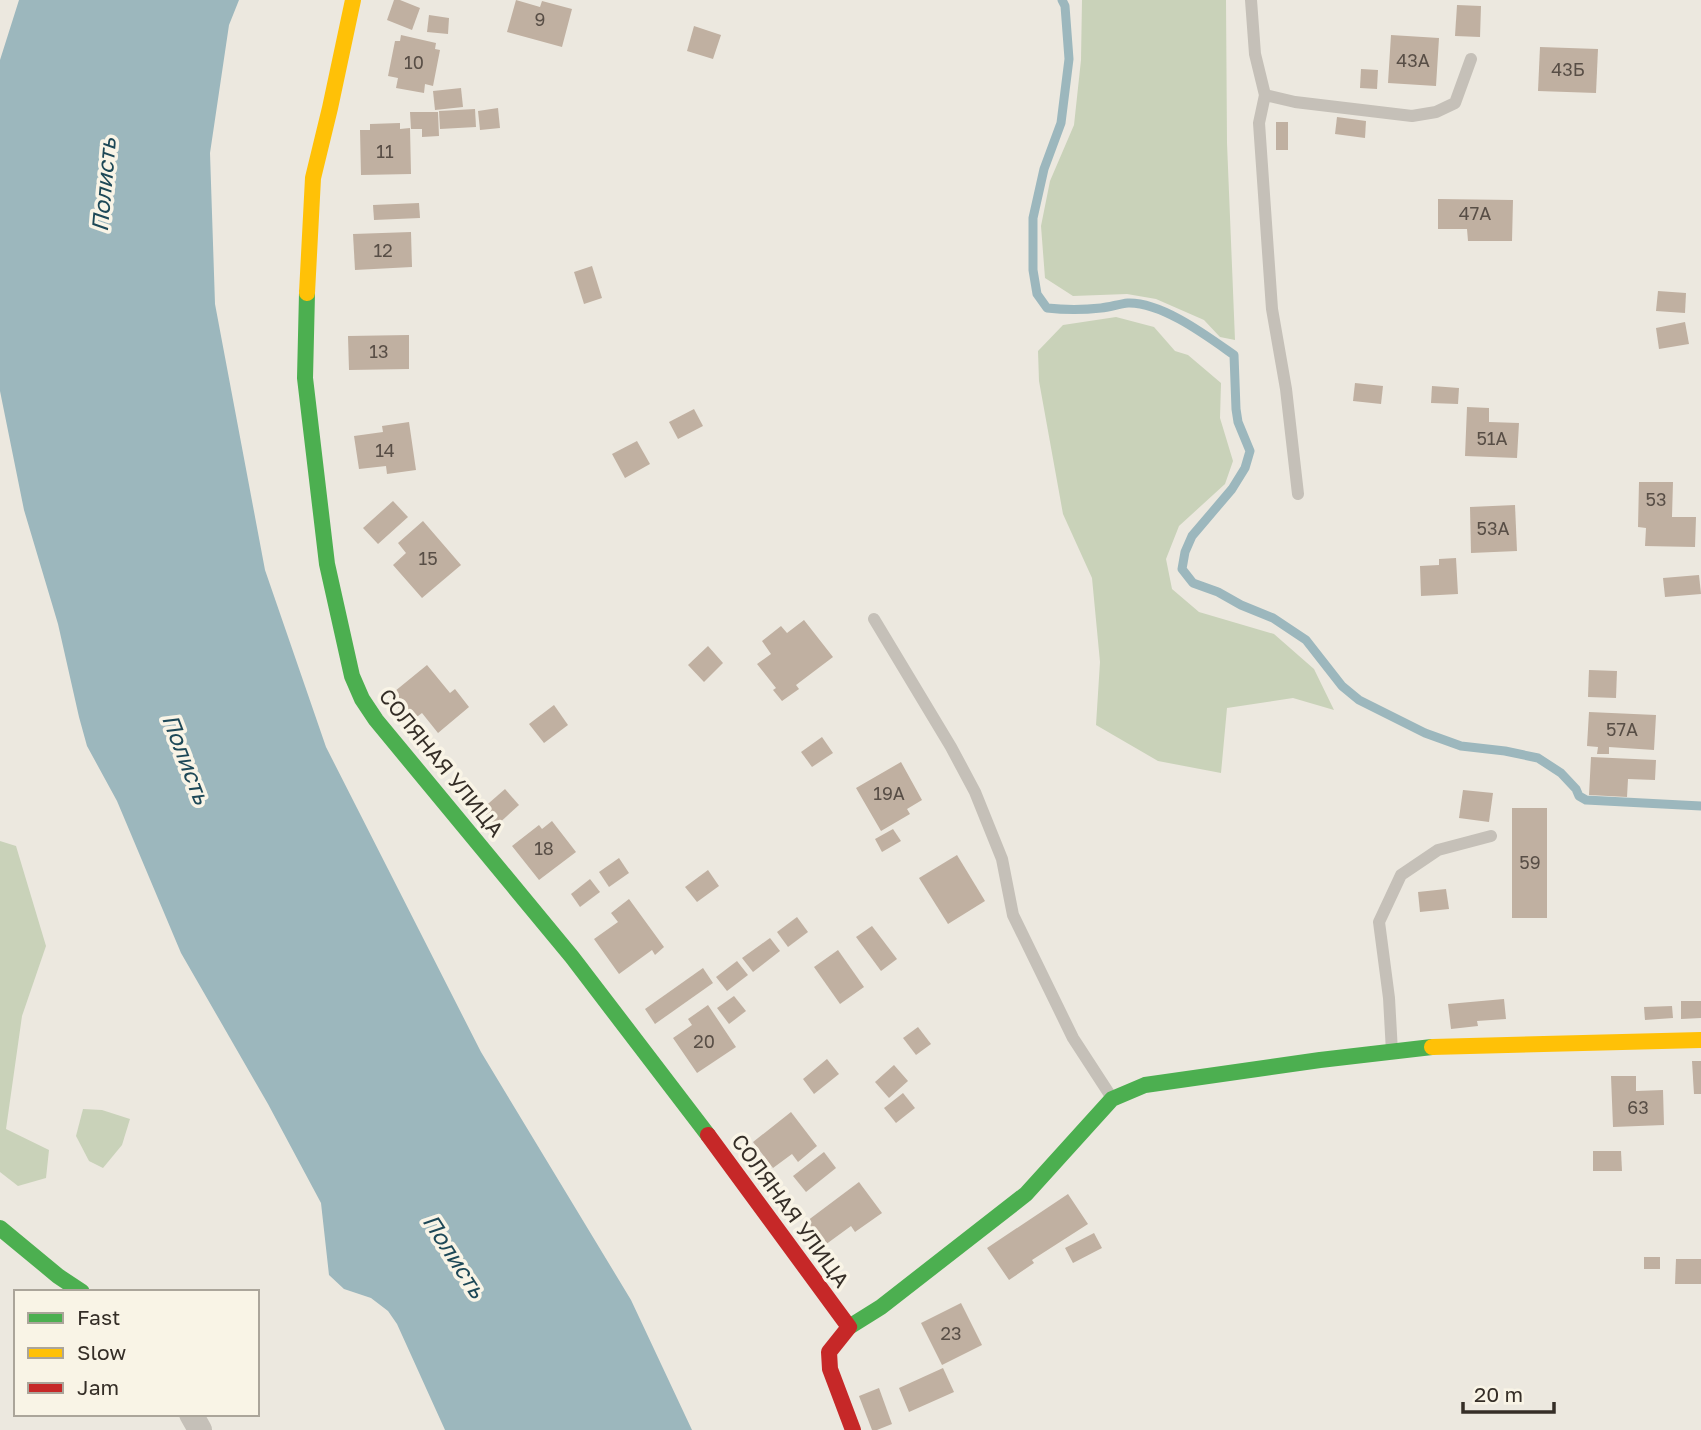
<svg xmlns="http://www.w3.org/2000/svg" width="1701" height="1430" font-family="'Golos Text',sans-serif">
  <rect width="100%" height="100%" fill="#ece8df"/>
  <g fill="#c9d2b9">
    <polygon points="1082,0 1226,0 1227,143 1235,340 1220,337 1204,320 1156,299 1127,294 1073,296 1045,278 1041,226 1050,181 1074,125 1081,60"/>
    <polygon points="1116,317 1154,327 1175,351 1188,355 1221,383 1220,418 1233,461 1225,484 1179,526 1166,559 1172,589 1199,612 1274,634 1314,669 1334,710 1293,698 1227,708 1221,773 1158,761 1096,725 1100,662 1092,578 1063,514 1039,381 1038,351 1063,325"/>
    <polygon points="0,841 16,846 46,946 22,1016 6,1129 49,1150 46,1178 18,1186 0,1172"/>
    <polygon points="83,1109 102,1110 130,1119 122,1145 103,1168 89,1161 76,1136"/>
  </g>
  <polygon fill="#9cb7bd" points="19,0 239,0 229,25 210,153 215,304 265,570 326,747 481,1052 631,1300 692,1430 445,1430 397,1324 388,1311 371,1298 344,1289 329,1275 321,1203 268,1104 181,953 117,801 87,746 79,717 58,624 24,510 0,391 0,60"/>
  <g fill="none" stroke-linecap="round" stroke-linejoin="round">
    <path stroke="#9cb7bd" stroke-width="9" d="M1062,0l3,6 4,53 -8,64 -17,46 -11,49v52l4,24 10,14c18,2 36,2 54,0 9,-1 18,-4 27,-5 34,-1 79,33 106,52l2,54 2,13 12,29 -5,17 -13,21 -40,47 -7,16 -3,17 11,14 25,9 23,13 32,13 33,22 36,46 17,14 66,33 36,13 44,5 33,7 23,15 15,16 3,7 7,4 115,6"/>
  </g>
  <g fill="#c0b0a1">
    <polygon points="394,0 400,0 420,8 412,30 387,20"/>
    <polygon points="516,0 540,7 542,1 572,9 562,47 507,32"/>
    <polygon points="1457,5 1481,6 1480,37 1455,36"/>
    <polygon points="429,15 449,18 448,34 427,32"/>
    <polygon points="694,26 721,35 713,59 687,51"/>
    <polygon points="401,35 436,43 435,49 440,50 433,86 425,84 424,93 396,88 398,78 388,76 395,41 400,41"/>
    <polygon points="1391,35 1439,38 1436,86 1388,83"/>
    <polygon points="1540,47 1598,49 1596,93 1538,91"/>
    <polygon points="1361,69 1378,70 1377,89 1360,88"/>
    <polygon points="461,88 463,107 435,110 433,91"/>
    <polygon points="498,108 500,128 480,130 478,111"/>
    <polygon points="475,109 476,127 440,129 439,111"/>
    <polygon points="410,112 438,112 439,136 422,137 422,129 411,129"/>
    <polygon points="1337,117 1366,121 1365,138 1335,134"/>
    <rect x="1276" y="122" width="12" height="28"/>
    <polygon points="400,123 400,129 410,128 411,174 361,175 360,130 370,130 370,124"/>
    <polygon points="1438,199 1513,200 1512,241 1468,241 1467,229 1438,229"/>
    <polygon points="419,203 420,218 374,220 373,205"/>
    <polygon points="411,232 412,267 355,270 353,234"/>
    <polygon points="592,266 602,298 584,304 574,272"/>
    <polygon points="1658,291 1686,293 1685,313 1656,311"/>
    <polygon points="1685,322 1689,344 1659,349 1656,328"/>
    <polygon points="409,335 409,369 349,370 348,336"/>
    <polygon points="1355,383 1383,386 1381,404 1353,401"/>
    <polygon points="1432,386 1459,388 1458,404 1431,403"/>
    <polygon points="1467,407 1489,408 1489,422 1519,423 1517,458 1465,456"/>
    <polygon points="694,409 703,426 678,439 669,422"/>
    <polygon points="409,422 416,470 387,474 386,466 359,469 354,436 383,432 382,426"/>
    <polygon points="637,441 650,464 625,478 612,454"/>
    <polygon points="1639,482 1673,482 1672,517 1696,517 1695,547 1645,546 1646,528 1638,527"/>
    <polygon points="393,501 408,517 378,544 363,528"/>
    <polygon points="1515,505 1517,551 1471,553 1470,507"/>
    <polygon points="423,521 461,565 422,598 393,565 406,553 398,543"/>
    <polygon points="1456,558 1458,594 1421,596 1420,566 1439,565 1439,559"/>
    <polygon points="1699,575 1701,594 1665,597 1663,578"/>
    <polygon points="804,620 833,657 796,685 799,689 782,701 773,690 776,688 757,664 771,654 762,641 781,626 787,633"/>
    <polygon points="708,646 723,663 704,682 688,665"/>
    <polygon points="427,665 450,693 455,689 469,707 438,733 422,713 410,722 389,696"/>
    <polygon points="1589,670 1617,671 1616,698 1588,697"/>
    <polygon points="554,705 568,725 544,743 529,724"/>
    <polygon points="1589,712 1656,715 1654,750 1609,747 1609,754 1597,754 1598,747 1587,746"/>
    <polygon points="822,737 833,753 812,767 801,752"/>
    <polygon points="1591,757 1656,760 1655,780 1628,779 1627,797 1589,795"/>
    <polygon points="901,762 922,800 907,809 910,814 881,831 856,788"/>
    <polygon points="505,789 519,805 496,826 481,810"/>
    <polygon points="1463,790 1493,793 1489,822 1459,818"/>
    <rect x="1512" y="808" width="35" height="110"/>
    <polygon points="552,821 576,852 539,880 512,846 539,825 542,829"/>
    <polygon points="893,829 901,841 882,852 875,839"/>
    <polygon points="957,855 985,901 948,924 919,878"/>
    <polygon points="619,858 629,873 609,887 599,872"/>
    <polygon points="708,870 719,886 697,902 685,887"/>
    <polygon points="590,879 600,892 580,907 571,894"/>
    <polygon points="1446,889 1449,909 1420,912 1418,892"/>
    <polygon points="629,899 664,947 655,955 652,950 619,974 594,939 618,922 611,913"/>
    <polygon points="797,917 808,932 788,947 777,932"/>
    <polygon points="872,926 897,959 881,971 856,937"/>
    <polygon points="770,938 780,951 753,972 742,958"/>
    <polygon points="838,950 864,987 840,1004 814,967"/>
    <polygon points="737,961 748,975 727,991 716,977"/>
    <polygon points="703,968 713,983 655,1024 645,1009"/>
    <polygon points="734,996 746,1011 729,1024 717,1008"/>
    <polygon points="1504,999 1506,1019 1477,1021 1478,1026 1451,1029 1448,1004"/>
    <polygon points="1681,1001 1701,1001 1701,1018 1681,1019"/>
    <polygon points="708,1005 736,1047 697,1073 673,1038 692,1025 688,1019"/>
    <polygon points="1672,1006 1673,1018 1645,1020 1644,1007"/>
    <polygon points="918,1027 931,1044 916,1055 903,1038"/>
    <polygon points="827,1059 839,1074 814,1094 803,1079"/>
    <polygon points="1692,1061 1701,1061 1701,1094 1694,1094"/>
    <polygon points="894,1065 908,1081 889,1098 875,1082"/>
    <polygon points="1611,1076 1636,1076 1636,1091 1663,1090 1664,1125 1613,1127"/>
    <polygon points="903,1093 915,1108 896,1123 884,1108"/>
    <polygon points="791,1112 817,1146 798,1162 792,1154 773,1168 753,1142"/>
    <polygon points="1593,1151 1621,1151 1622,1171 1593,1171"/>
    <polygon points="824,1152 836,1168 806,1192 793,1176"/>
    <polygon points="859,1182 882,1213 855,1232 851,1226 825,1245 807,1221"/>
    <polygon points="1068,1194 1088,1224 1032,1260 1034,1263 1009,1280 987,1248"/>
    <polygon points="1094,1233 1102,1248 1073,1263 1065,1248"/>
    <rect x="1644" y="1257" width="16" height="12"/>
    <polygon points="1676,1259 1701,1259 1701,1284 1675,1284"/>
    <polygon points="961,1303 982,1345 942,1365 921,1323"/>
    <polygon points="943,1368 954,1392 909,1412 899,1388"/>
    <polygon points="879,1388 892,1424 877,1430 872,1430 859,1396"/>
  </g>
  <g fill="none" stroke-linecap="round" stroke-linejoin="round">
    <g stroke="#c5c0b8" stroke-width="12">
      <polyline points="1251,0 1255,54 1265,95 1259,123 1272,309 1286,389 1298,494"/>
      <polyline points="1265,95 1295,102 1412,116 1436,112 1455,103 1471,59"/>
      <polyline points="874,619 951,747 975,792 1002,859 1013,915 1073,1038 1112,1098"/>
      <polyline points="1392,1052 1389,998 1379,922 1401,875 1438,850 1491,836"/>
    </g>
    <polyline stroke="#c5c0b8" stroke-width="24" points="191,1414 200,1430"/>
    <g stroke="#4caf50" stroke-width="16">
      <polyline points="307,293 305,378 327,564 352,676 362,699 376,720 572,957 708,1135"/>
      <polyline points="0,1228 58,1276 82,1292"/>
      <polyline points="849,1327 881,1307 1026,1194 1112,1099 1145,1085 1320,1060 1432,1047"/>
    </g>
    <g stroke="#ffc107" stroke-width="16">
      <polyline points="307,293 313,178 330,108 353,0"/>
      <polyline points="1432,1047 1701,1040"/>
    </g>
    <polyline stroke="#c62828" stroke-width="16" points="708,1135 849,1327 829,1352 830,1369 853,1430"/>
  </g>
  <g text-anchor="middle" stroke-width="7" stroke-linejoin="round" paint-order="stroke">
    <g font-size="18" fill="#584e46">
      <text x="540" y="26">9</text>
      <text x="1413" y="67">43А</text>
      <text x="414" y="69">10</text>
      <text x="1568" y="76">43Б</text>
      <text x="385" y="158">11</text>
      <text x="1475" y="220">47А</text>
      <text x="383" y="257">12</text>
      <text x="379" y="358">13</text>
      <text x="1492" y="445">51А</text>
      <text x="385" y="457">14</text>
      <text x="1656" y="506">53</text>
      <text x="1493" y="535">53А</text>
      <text x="428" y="565">15</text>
      <text x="1622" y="736">57А</text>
      <text x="889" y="800">19А</text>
      <text x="544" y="855">18</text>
      <text x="1530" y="869">59</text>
      <text x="704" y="1048">20</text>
      <text x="1638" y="1114">63</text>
      <text x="951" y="1340">23</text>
    </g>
    <g font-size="21" fill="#352e27" stroke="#f9f4e6">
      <text transform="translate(441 763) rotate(51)" y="7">СОЛЯНАЯ УЛИЦА</text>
      <text transform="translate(790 1211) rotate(54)" y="7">СОЛЯНАЯ УЛИЦА</text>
    </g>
    <g font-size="23" font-style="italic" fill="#1d4857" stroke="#f9f4e6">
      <text transform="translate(104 185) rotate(-85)" y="8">Полисть</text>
      <text transform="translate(186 759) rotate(69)" y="8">Полисть</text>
      <text transform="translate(454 1256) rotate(57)" y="8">Полисть</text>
    </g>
  </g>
  <rect x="14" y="1290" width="245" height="126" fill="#f9f4e6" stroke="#aba59a" stroke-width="2"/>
  <rect x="28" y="1313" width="35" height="10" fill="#4caf50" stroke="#aba59a" stroke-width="2"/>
  <text x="77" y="1325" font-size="21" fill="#352e27">Fast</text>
  <rect x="28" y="1348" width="35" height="10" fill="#ffc107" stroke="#aba59a" stroke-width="2"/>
  <text x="77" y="1360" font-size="21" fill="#352e27">Slow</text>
  <rect x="28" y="1383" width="35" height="10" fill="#c62828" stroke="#aba59a" stroke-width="2"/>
  <text x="77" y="1395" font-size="21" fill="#352e27">Jam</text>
  <path d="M1463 1402v10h91v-10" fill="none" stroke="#352e27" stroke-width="3.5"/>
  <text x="1474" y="1402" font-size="21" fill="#352e27" stroke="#f9f4e6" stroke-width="5" paint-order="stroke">20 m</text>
</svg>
